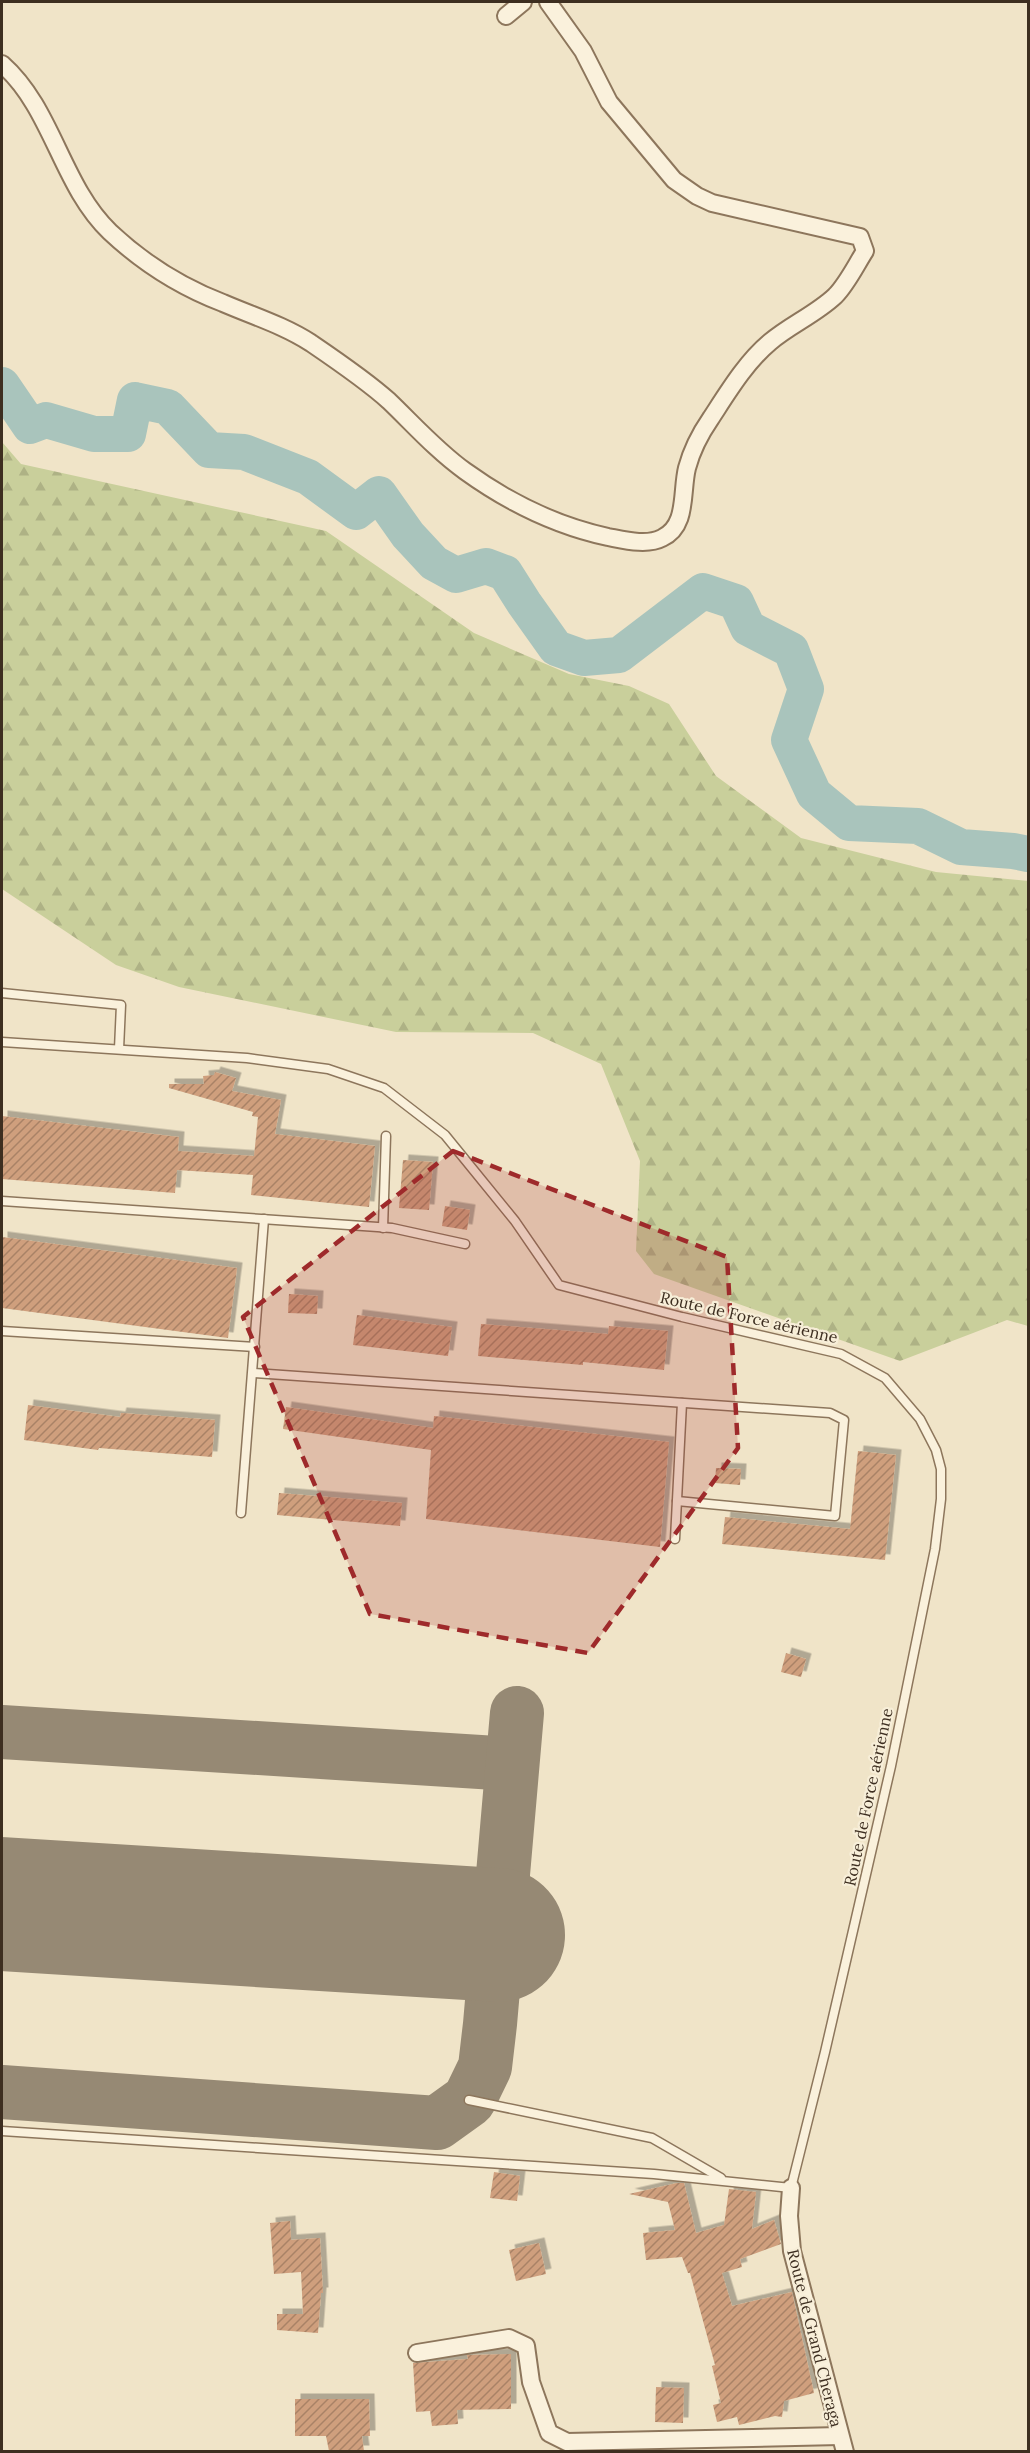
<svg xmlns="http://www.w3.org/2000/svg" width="1030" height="2453" font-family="Lora,serif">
  <defs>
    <pattern id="forest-firs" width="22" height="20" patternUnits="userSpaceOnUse" patternTransform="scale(1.5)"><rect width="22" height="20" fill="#c9cf9b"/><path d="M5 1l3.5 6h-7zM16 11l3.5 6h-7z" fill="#aeb285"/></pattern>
    <pattern id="building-hatch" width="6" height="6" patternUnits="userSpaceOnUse" patternTransform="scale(1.5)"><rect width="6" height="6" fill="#cf9f7d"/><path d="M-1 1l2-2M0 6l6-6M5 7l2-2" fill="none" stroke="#a98266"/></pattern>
    <filter id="shadow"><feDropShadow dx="5.5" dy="-5.5" stdDeviation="0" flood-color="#0004"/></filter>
  </defs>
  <rect width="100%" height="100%" fill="#f0e4c8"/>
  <polygon fill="url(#forest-firs)" points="2,442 21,464 326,531 474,633 569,674 629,686 669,704 716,776 801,838 936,872 1028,881 1028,1326 1007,1320 900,1361 654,1274 636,1251 640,1161 601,1064 533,1033 396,1032 179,987 116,965 2,889"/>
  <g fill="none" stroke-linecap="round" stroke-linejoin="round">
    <polyline stroke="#a9c4bc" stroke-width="36" points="2,385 30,426 46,420 94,434 128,434 135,400 168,407 209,450 244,452 308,477 356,512 379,494 408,535 434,563 456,575 486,566 505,573 524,603 556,648 584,658 619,655 703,591 736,602 748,628 791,650 806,689 789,740 814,794 849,823 918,826 961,847 1013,851 1028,854"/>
    <g stroke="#968974" stroke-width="54">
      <polyline points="2,1732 512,1764"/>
      <polyline points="2,2092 437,2123 469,2100 485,2067 490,2024 517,1713"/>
    </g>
    <polyline stroke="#968974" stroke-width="134" points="2,1904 498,1935"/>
  </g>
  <g fill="url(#building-hatch)" filter="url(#shadow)">
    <polygon points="215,1072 236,1078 232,1091 281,1100 275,1134 375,1146 369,1207 251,1195 253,1175 177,1170 175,1193 2,1179 2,1116 179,1137 178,1151 254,1156 258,1117 252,1116 253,1112 169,1088 169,1084 204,1084 203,1076 214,1075"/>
    <polygon points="403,1160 433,1162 429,1210 399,1208"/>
    <polygon points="445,1206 470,1210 467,1230 442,1226"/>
    <polygon points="2,1237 237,1268 228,1338 2,1308"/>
    <polygon points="289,1294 318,1296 317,1314 288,1313"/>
    <polygon points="357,1315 452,1327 448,1356 353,1345"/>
    <polygon points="481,1324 608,1334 609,1326 668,1331 664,1370 583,1362 583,1365 478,1356"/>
    <polygon points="28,1405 120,1417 121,1413 215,1420 212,1457 99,1448 98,1450 24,1440"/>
    <polygon points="286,1407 433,1428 434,1416 669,1442 660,1547 426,1519 431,1450 283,1429"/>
    <polygon points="858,1451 896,1455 885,1560 722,1544 725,1517 850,1529"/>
    <polygon points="716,1468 741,1469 740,1485 715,1483"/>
    <polygon points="279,1493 402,1503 400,1526 277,1515"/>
    <polygon points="786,1653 806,1659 801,1677 781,1672"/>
    <polygon points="494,2172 520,2176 517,2201 490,2198"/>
    <polygon points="677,2183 684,2183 696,2233 724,2225 729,2189 756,2192 752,2229 774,2220 781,2244 740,2259 742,2267 722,2273 732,2306 792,2292 814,2393 784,2401 782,2417 775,2416 739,2425 737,2417 717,2422 713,2405 721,2403 712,2366 715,2365 690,2273 688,2273 682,2257 646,2260 643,2233 675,2230 668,2202 629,2194"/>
    <polygon points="290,2221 291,2240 320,2238 323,2293 321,2293 318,2333 277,2330 277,2314 303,2314 301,2272 274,2274 270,2223"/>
    <polygon points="539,2243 546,2274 516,2281 509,2250"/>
    <polygon points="511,2354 511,2409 457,2410 458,2424 432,2426 430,2411 416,2412 413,2363 468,2359 467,2355 472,2355"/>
    <polygon points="656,2387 684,2388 683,2423 655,2422"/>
    <polygon points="295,2399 369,2399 370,2436 362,2436 364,2451 329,2451 326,2436 295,2436"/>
  </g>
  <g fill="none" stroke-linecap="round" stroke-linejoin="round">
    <defs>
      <g id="lane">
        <polyline points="2,993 121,1005 119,1049"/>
        <polyline points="2,1042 247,1058 328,1069 384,1088 445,1135 515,1221 559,1285 682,1317 841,1354 885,1378 920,1419 936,1450 941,1469 941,1499 935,1549 891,1766 825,2052 791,2188 654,2174 2,2131"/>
        <polyline points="2,1201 392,1228 465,1244"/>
        <polyline points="383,1228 386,1136"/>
        <polyline points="2,1331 255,1347"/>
        <polyline points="253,1373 830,1413 844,1420 835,1516 677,1501"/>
        <polyline points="241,1513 264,1219"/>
        <polyline points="675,1539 682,1403"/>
        <polyline points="469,2100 652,2138 721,2178"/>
      </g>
      <g id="street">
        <polyline points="506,16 523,2"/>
        <path d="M2,64c51,45 59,121 108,168 32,30 71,55 113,71 30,13 60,22 88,40 25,17 56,38 78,58 25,24 48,50 76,70 43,31 92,55 143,66 16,3 39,9 54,1 26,-12 19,-46 25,-70 5,-19 13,-34 24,-50 17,-26 35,-56 59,-76 20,-17 46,-28 65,-46 12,-12 21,-31 30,-45l-5,-14 -148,-34 -15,-7 -23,-16 -65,-78 -26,-51 -35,-49"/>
        <polyline points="791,2188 789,2216 792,2251 845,2452"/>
        <polyline points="417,2353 509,2338 526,2346 531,2382 549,2433 567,2442 840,2436"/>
      </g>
    </defs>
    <use href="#lane" stroke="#8d765c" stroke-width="11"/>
    <use href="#street" stroke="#8d765c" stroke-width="20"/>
    <use href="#lane" stroke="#faf1dc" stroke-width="8"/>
    <use href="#street" stroke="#faf1dc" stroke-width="16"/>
  </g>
  <path fill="#9e2a2b" fill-opacity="0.2" stroke="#9e2a2b" stroke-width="4.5" stroke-dasharray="12 8" stroke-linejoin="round" d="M453,1151l274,106 11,191 -150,205 -218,-39 -127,-297z"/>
  <g text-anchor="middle" stroke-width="4.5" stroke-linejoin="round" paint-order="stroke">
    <g font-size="16" fill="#3d2e20" stroke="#f7eed8">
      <text transform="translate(749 1317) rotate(13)" y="6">Route de Force aérienne</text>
      <text transform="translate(868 1797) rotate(-78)" y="6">Route de Force aérienne</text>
      <text transform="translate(815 2338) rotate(76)" y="6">Route de Grand Cheraga</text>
    </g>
  </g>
  <rect width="1030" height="2453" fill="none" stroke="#3d2e20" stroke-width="6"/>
</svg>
